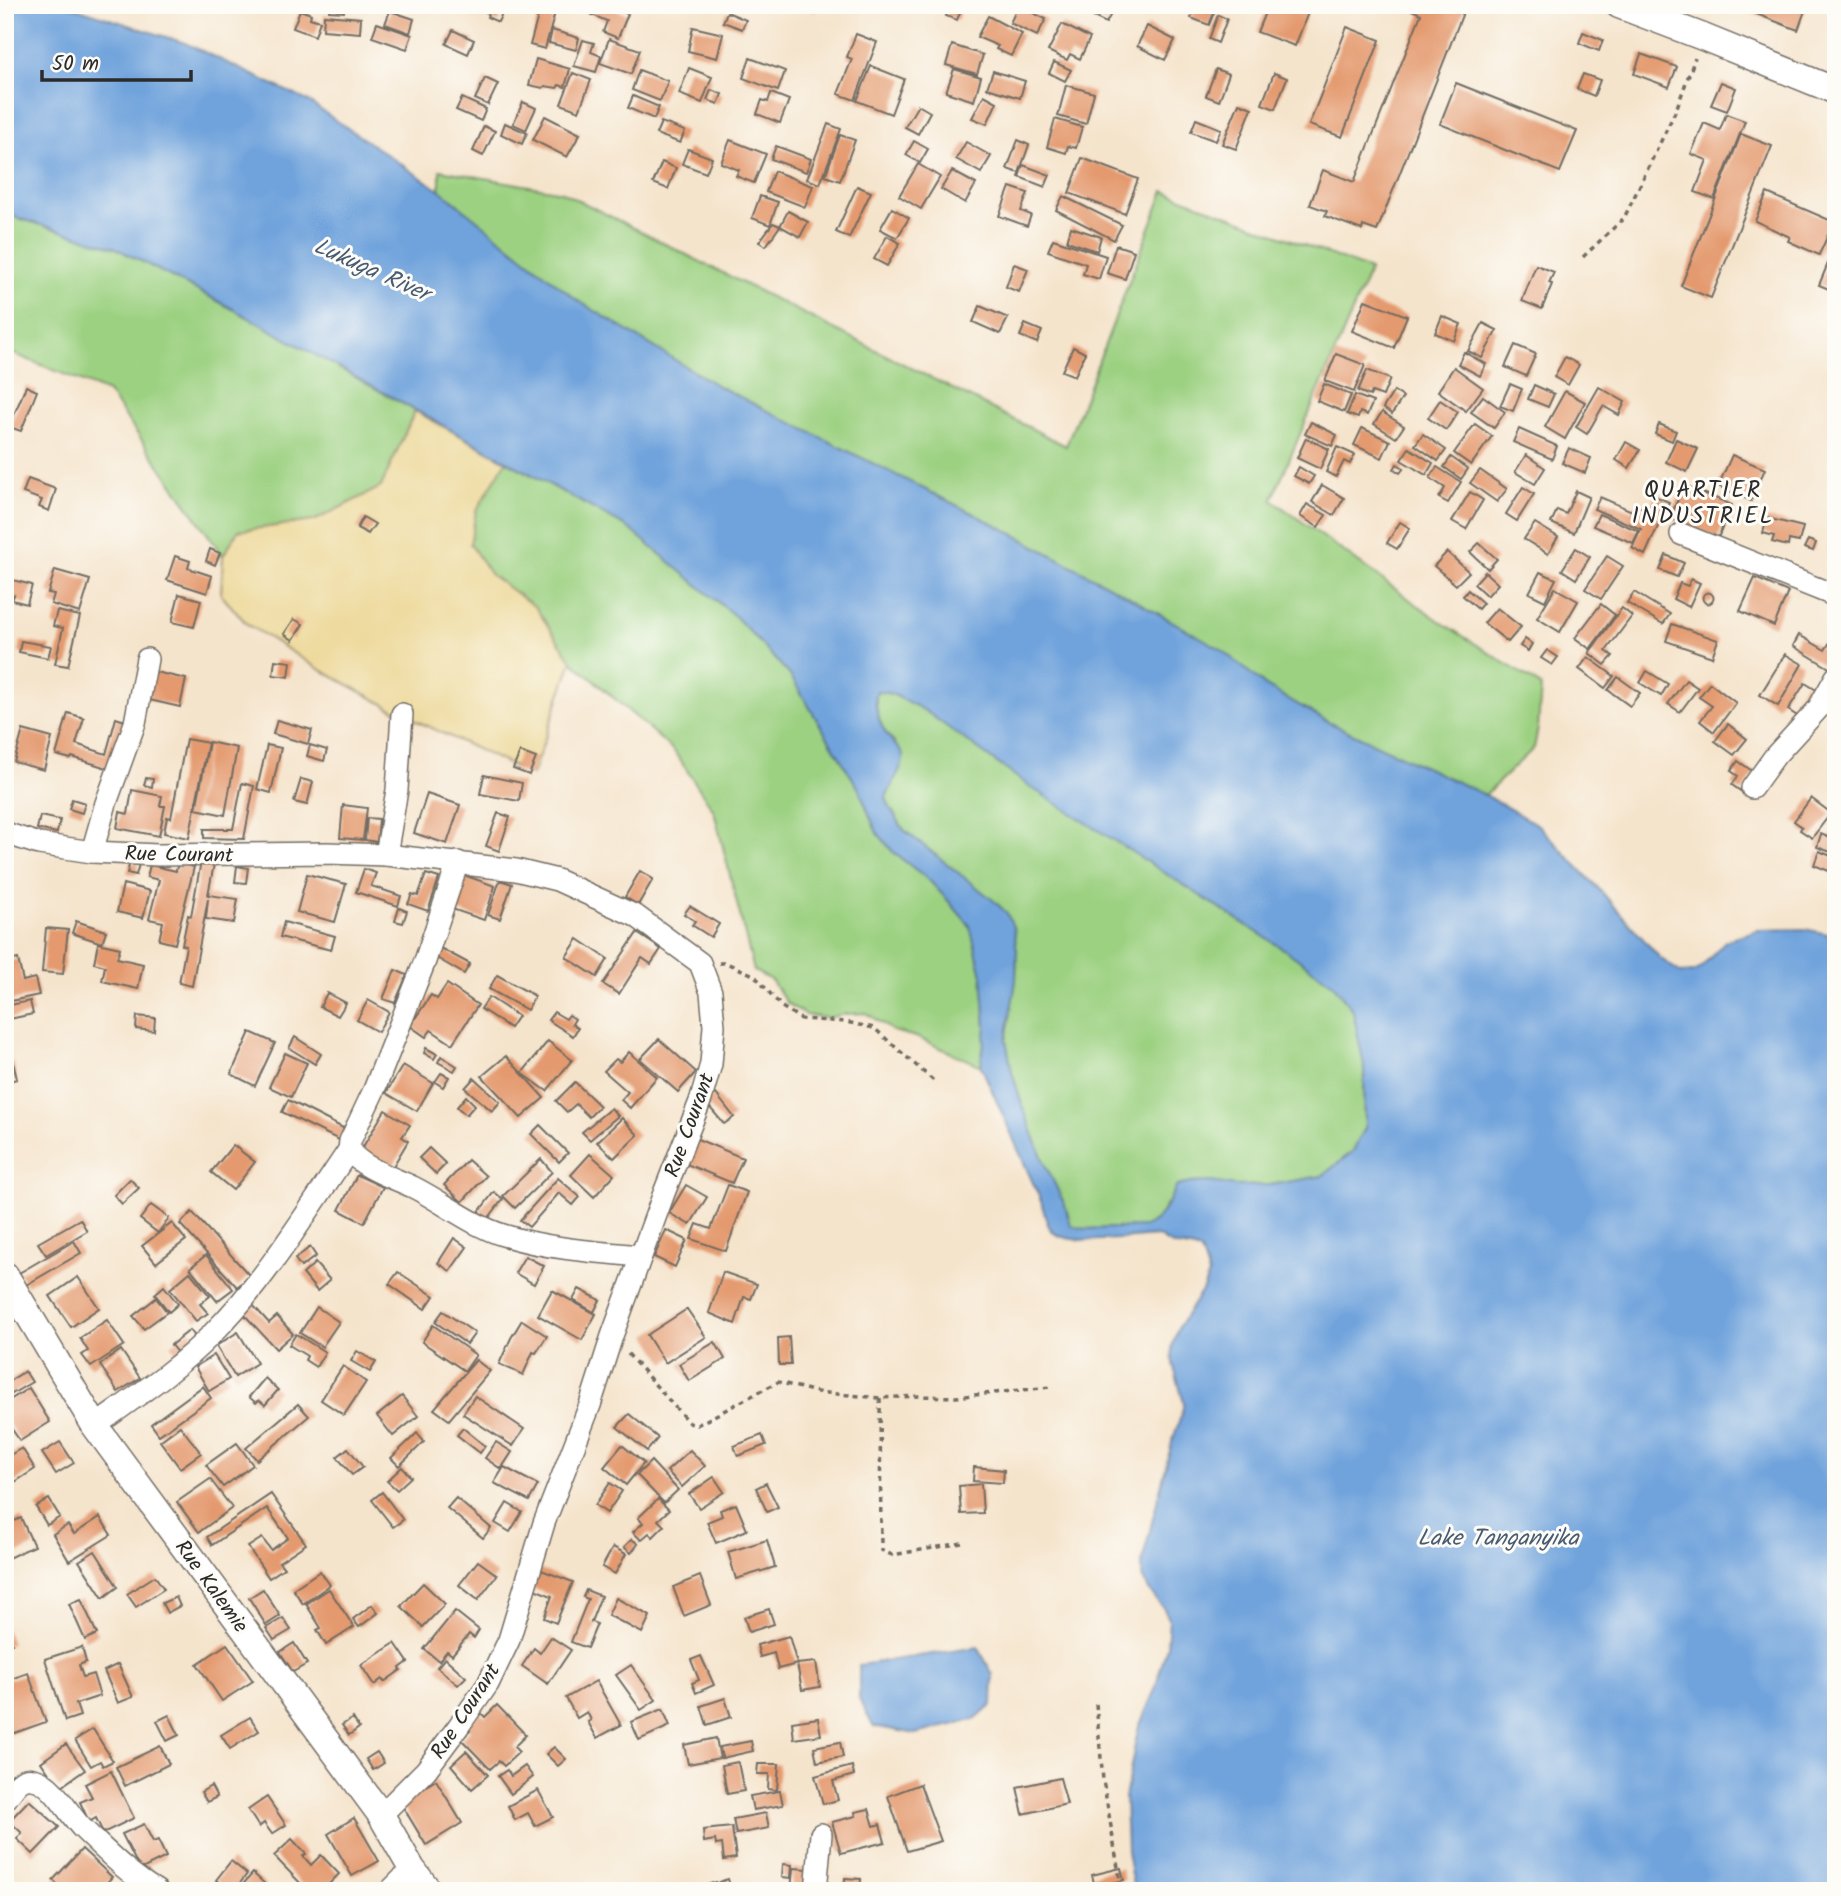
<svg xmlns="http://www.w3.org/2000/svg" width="1841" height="1896" font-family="Kalam,sans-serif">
  <rect width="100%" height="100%" fill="#fdfcf7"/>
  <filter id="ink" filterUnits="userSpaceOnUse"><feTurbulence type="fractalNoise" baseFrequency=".0143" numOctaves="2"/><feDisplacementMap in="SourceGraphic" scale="14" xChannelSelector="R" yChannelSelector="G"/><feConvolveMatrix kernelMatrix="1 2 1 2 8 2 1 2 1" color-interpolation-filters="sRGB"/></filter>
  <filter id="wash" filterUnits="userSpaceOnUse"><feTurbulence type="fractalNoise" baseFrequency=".00686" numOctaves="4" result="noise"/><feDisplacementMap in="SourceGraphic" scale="28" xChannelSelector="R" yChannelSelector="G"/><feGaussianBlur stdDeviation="1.57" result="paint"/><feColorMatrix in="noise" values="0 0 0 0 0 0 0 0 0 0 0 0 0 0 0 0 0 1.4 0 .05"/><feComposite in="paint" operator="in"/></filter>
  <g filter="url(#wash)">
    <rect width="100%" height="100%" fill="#f5e4cc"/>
    <g fill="#9dd182" stroke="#647e56" stroke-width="2">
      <polygon points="440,170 562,192 1066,446 1164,191 1370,270 1272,500 1441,622 1541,686 1538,728 1534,748 1485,795 1330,723 1266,686 1219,648 1004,529 716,385 577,300 440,191"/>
      <polygon points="5,214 114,247 233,309 415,411 381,487 314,521 238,531 223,556 108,392 12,353 5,370"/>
      <polygon points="506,461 630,529 736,617 790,675 859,789 876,831 893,852 929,880 953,905 970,926 982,975 986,1027 981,1066 916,1037 893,1031 866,1013 846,1014 827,1018 806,1015 787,1003 771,980 754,971 714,811 674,751 572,661 535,607 491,575 470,544 476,511"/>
      <path d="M877,691l15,3 32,16 105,76 256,164 48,34 20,27 11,54 1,64 -12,22 -31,25 -52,9 -34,1 -25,-4 -21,1 -25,23 -5,11 -7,6 -9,4 -58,2 -15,-3 -6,-21 -21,-43 -22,-57 -10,-33 -6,-32 10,-60 1,-29 -45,-66 -68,-55 -15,-24 -3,-9 8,-15 1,-39c-3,-4 -9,-8 -11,-13 -6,-10 -10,-29 -7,-39z"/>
    </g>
    <polygon fill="#eeda9e" stroke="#8c8264" stroke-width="2" points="415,411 506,461 476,511 470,544 491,575 535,607 572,661 532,775 402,714 319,669 247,624 221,595 223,556 238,531 314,521 381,487"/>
    <g fill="#70a3dc" stroke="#4e6784" stroke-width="2" fill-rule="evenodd">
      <path d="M5,5h62l118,38 121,57 135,91 136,109 139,85 288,144 122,66 93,53 47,38 64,37 155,72 53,30 61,64 61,69 21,15 13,-1 7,-4 24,-27 32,-11 48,-1 27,6 4,3v953h-702l-7,-39 -2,-54 13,-69 16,-37 13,-46 2,-27 -5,-10 -15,-19 -7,-13v-15l30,-120 9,-26 3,-13 -11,-39 -1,-17 7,-21 23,-35 7,-16 -8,-24c-21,-8 -23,1 -43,-15 -22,1 -89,11 -105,-4 -7,-6 -9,-22 -12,-31l-60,-135 5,-39 -4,-52 -12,-49 -18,-21 -23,-25 -36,-28 -17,-21 -17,-42 -69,-114 -54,-58 -106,-88 -397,-220 -119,-62 -109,-33zM877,691l15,3 32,16 105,76 256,164 48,34 20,27 11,54 1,63 -12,23 -31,25 -52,9 -34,1 -25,-4 -21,1 -13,3c-10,17 -14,34 -33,41l-58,2 -15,-3 -6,-21 -21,-43 -22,-57 -10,-33 -6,-32 10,-59 1,-30 -3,-22 -7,-16 -14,-13 -89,-70 -15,-24 -3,-9 16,-32 1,-11c-6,-8 -14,-15 -19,-24 -6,-10 -11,-29 -7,-39z"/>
      <polygon points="978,1647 993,1675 992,1705 976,1719 916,1734 873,1726 859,1699 859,1665"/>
    </g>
    <g id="blocks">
      <g fill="#e49a6e">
        <polygon points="329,5 344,5 344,12 329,11"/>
        <polygon points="471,5 489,5 486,12"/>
        <polygon points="492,5 506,5 498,22 487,17"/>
        <polygon points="541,5 556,9 545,49 530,45"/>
        <polygon points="557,5 573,5 571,11"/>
        <polygon points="596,5 604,5 628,14 618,38 603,32 607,21 592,15"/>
        <polygon points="799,5 818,5 815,12"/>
        <polygon points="950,5 963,6 957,20 946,16"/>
        <polygon points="1075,5 1116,5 1106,23 1081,11 1082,9"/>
        <polygon points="1196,5 1217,5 1209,25 1191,18"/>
        <polygon points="1268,5 1311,5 1295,46 1257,32"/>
        <polygon points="1400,5 1466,5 1377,231 1363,226 1362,230 1325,216 1327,211 1310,205 1323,170 1354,182 1421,14"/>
        <polygon points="1745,5 1807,5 1798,30 1743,9"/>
        <polygon points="1018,6 1046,19 1037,36 1010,23"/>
        <polygon points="300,10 311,14 310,18 320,21 315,36 293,28"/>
        <polygon points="390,11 414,19 410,33 385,24"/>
        <polygon points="727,12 746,20 742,29 723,22"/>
        <polygon points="324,15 361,18 360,33 323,30"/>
        <polygon points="1218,15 1227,19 1218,43 1209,39"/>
        <polygon points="988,16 1022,34 1011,56 996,49 998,46 977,37"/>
        <polygon points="377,23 412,35 407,49 372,37"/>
        <polygon points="1062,24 1090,38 1080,59 1070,54 1067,60 1048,51"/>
        <polygon points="1147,26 1175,40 1165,60 1137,46"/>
        <polygon points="693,27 723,34 717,58 688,51"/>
        <polygon points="1347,27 1380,40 1342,137 1309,125"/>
        <polygon points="453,30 474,40 468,54 446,44"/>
        <polygon points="552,30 579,38 576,50 549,43"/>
        <polygon points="1583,32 1603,40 1599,51 1579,43"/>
        <polygon points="856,34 877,42 855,100 838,94 852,59 847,57"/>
        <polygon points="609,39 640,50 631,74 600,63"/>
        <polygon points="583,40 594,43 591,52 601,56 596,72 574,66"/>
        <polygon points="952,45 983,55 977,74 946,65"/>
        <polygon points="1641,54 1677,67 1669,87 1634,74"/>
        <polygon points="750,58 785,71 778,91 743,78"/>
        <polygon points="536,59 570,69 565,87 559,85 557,88 545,86 543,88 529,85"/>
        <polygon points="1054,62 1071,70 1065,81 1049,73"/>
        <polygon points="871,66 904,79 891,114 857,101"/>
        <polygon points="689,68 712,77 702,103 679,94"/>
        <polygon points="954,69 981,77 974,101 946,92"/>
        <polygon points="1216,69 1229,74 1219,101 1206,96"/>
        <polygon points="639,70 668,81 660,101 632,90"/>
        <polygon points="993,71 1025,81 1020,98 987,88"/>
        <polygon points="573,73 591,80 579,111 561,104"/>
        <polygon points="1274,73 1287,78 1275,109 1262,104"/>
        <polygon points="1583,74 1600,80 1594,96 1577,89"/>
        <polygon points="485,78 498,84 488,105 475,99"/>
        <polygon points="1721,82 1736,88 1727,111 1711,105"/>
        <polygon points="1456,83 1577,131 1560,172 1440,124"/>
        <polygon points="1066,85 1094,93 1086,124 1058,116"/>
        <polygon points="711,90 722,94 718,104 707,100"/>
        <polygon points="771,93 789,100 780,123 757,114 762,100 768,102"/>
        <polygon points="984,95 997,102 987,124 972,118"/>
        <polygon points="633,96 659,107 654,119 628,108"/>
        <polygon points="462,98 486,109 481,121 456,110"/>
        <polygon points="523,102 536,108 526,130 513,124"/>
        <polygon points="1239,103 1252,108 1236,149 1222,144"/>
        <polygon points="918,105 930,112 918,134 905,127"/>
        <polygon points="1726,114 1745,121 1714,199 1695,192 1707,160 1691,154 1704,123 1720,130"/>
        <polygon points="545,116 580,134 567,157 533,140"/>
        <polygon points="1055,119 1082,127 1076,148 1068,146 1066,153 1047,147"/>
        <polygon points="1196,119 1221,129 1216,141 1191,132"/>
        <polygon points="661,122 685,131 680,143 656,134"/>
        <polygon points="505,123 527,133 522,144 501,134"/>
        <polygon points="828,124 841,129 820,184 807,179"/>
        <polygon points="484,126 495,131 483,156 473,151"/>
        <polygon points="1741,134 1772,146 1711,298 1681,286"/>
        <polygon points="840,135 855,140 840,181 825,176"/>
        <polygon points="730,140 766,154 754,183 736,176 739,170 721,163"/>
        <polygon points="1018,140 1029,145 1019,173 1007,169"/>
        <polygon points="914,141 928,149 920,163 906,155"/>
        <polygon points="966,142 991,156 981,173 956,159"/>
        <polygon points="776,146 811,159 806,172 771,159"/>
        <polygon points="688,149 712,158 706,173 682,164"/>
        <polygon points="1082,158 1138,179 1125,214 1069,193"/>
        <polygon points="662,162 676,168 668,189 653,183"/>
        <polygon points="918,164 940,177 921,209 899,196"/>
        <polygon points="1023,165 1050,175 1045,187 1019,177"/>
        <polygon points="774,171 813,186 805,207 766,192"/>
        <polygon points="952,171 976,184 965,203 941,189"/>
        <polygon points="857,186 871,192 849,238 836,232"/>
        <polygon points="1010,187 1028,193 1021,211 1031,215 1027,226 999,216"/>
        <polygon points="1767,193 1834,222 1819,255 1788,241 1790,237 1755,221"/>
        <polygon points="760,196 778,202 770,225 752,218"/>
        <polygon points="1063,196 1122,225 1114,240 1056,210"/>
        <polygon points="892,208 909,218 897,238 880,229"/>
        <polygon points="788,211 808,222 800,237 780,226"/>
        <polygon points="773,223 780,226 766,246 759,242"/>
        <polygon points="1071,227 1101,237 1097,251 1067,241"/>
        <polygon points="887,236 900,243 887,266 874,259"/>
        <polygon points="1053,239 1106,256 1099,279 1083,274 1086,264 1048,251"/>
        <polygon points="1836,244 1836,292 1819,285"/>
        <polygon points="1116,245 1134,251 1125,279 1107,273"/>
        <polygon points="1014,264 1028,269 1019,292 1006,287"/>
        <polygon points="1536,265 1554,272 1549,283 1552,284 1542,309 1522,301"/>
        <polygon points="1365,300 1407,316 1394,348 1352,331"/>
        <polygon points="980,306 1008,318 1000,334 973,322"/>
        <polygon points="1442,316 1461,324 1454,341 1435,333"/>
        <polygon points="1483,323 1497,330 1482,358 1468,351"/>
        <polygon points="1025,324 1042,331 1037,343 1020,336"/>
        <polygon points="1515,345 1536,354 1526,376 1505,367"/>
        <polygon points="1073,347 1085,353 1075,376 1062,371"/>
        <polygon points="1464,352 1486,364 1480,376 1458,364"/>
        <polygon points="1336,354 1365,365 1354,392 1325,381"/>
        <polygon points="1565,357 1579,365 1568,385 1554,377"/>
        <polygon points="1454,367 1483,388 1466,411 1438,391"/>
        <polygon points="1367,370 1390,379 1383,396 1372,392 1370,396 1358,391"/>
        <polygon points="1324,384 1351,395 1344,412 1317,401"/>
        <polygon points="1510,384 1522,389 1513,411 1500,406"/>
        <polygon points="1534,385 1554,394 1548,407 1528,399"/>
        <polygon points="26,386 37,391 21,431 9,427"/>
        <polygon points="1599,387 1625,402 1619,415 1603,406 1587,434 1576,427"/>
        <polygon points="1394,391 1403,397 1392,414 1383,408"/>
        <polygon points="1565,391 1585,402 1565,439 1545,427"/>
        <polygon points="1355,395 1373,402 1367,415 1360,412 1358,418 1347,414"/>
        <polygon points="1483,396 1505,412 1494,428 1471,412"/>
        <polygon points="1440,400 1458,412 1446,430 1428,418"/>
        <polygon points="1382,412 1404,426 1396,438 1374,424"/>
        <polygon points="1311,422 1337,435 1332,446 1305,434"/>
        <polygon points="1475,424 1492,436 1471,465 1454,453"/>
        <polygon points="1659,424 1676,431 1672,441 1655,434"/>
        <polygon points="1362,428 1390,441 1382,458 1354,445"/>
        <polygon points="1519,429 1557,446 1552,459 1513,442"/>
        <polygon points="1423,434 1446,450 1438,461 1415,445"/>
        <polygon points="1306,438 1329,449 1320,469 1297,458"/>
        <polygon points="1676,439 1698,449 1687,472 1666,462"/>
        <polygon points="1626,442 1640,450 1629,468 1616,460"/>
        <polygon points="1337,447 1355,455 1350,464 1344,461 1336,477 1326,472"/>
        <polygon points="1409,448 1433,463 1426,475 1401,460"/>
        <polygon points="1569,448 1591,458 1585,473 1562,463"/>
        <polygon points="1526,455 1545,468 1535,484 1515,472"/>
        <polygon points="1732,455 1765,469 1751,501 1718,486"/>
        <polygon points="1451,457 1468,469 1461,479 1444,467"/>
        <polygon points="1397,464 1404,468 1400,473 1394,469"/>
        <polygon points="1299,467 1314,476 1309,484 1294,476"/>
        <polygon points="1437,467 1461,482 1448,503 1439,498 1445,488 1430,478"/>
        <polygon points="1480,470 1507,489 1497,502 1470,483"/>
        <polygon points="28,479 56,489 49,511 39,507 42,500 23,493"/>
        <polygon points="1322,485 1344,498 1334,515 1312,502"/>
        <polygon points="1684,485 1732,505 1718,538 1670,518"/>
        <polygon points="1523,487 1534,494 1517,521 1506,514"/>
        <polygon points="1576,491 1589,497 1574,533 1551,523 1557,510 1566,514"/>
        <polygon points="1470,492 1483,500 1466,529 1452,521"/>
        <polygon points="1655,496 1669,502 1645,555 1632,548 1641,529 1594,509 1600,497 1632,511 1635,505 1649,511"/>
        <polygon points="1307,504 1326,515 1318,527 1300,516"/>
        <polygon points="1599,514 1639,531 1633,543 1593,526"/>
        <polygon points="363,517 375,524 368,534 357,528"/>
        <polygon points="1767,518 1803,527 1799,542 1789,540 1788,546 1772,542 1774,536 1763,533"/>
        <polygon points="1400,522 1410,528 1397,549 1387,543"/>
        <polygon points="1535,523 1558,537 1548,554 1524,539"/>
        <polygon points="1808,540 1816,543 1813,551 1804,548"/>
        <polygon points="1479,543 1497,559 1488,569 1470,552"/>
        <polygon points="1576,548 1590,557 1576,579 1562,570"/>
        <polygon points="210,549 220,553 215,565 206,561"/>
        <polygon points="1447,552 1469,572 1456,585 1434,566"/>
        <polygon points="1666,555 1684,563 1677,577 1660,570"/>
        <polygon points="175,556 190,561 188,568 212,576 207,593 167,580"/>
        <polygon points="1607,556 1623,566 1601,599 1585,589"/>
        <polygon points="55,570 90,580 80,613 51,604 54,594 48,593"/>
        <polygon points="1485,572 1498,584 1487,596 1474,584"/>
        <polygon points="1540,572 1556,579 1545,601 1529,593"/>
        <polygon points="5,578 32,585 27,604 12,600 14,595 5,593"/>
        <polygon points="1755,578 1788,592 1774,626 1740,611"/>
        <polygon points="1691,579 1700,583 1689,607 1673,599 1680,583 1688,586"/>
        <polygon points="1555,588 1578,601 1560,632 1537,618"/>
        <polygon points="1468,590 1483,603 1478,609 1463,596"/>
        <polygon points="1634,592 1670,614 1663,624 1627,603"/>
        <circle cx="1708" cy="598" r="5.5"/>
        <polygon points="179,594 201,600 194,627 172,622"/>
        <polygon points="1601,604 1615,615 1590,649 1575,638"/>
        <polygon points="1497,608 1521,627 1508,642 1484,623"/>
        <polygon points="1622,608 1632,616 1606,651 1613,656 1605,665 1589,653"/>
        <polygon points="57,611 80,616 68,666 55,664 63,628 53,626"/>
        <polygon points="294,619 303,624 293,640 284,634"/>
        <polygon points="1672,624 1718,640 1712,657 1666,641"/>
        <polygon points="1836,633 1836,662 1831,669 1793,646 1799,635 1825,650"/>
        <polygon points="1525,639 1532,644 1528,651 1520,646"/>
        <polygon points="21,641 51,646 48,658 19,652"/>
        <polygon points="1547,650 1558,657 1552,665 1541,658"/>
        <polygon points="1785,654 1802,664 1778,706 1760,695"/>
        <polygon points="1588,657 1614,676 1605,688 1579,669"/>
        <polygon points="275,660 291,662 289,677 273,675"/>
        <polygon points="151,671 186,679 180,707 145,699"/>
        <polygon points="1647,671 1668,684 1661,696 1640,683"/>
        <polygon points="1618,677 1640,693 1630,706 1608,690"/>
        <polygon points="1686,680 1698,688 1680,712 1668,704"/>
        <polygon points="1710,683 1736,703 1714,732 1700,721 1712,706 1699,697"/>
        <polygon points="1805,683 1818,691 1802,719 1788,710"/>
        <polygon points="68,713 84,718 76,744 106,754 116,718 128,722 113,770 72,757 71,759 56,755"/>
        <polygon points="277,720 312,730 308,744 273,734"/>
        <polygon points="1728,724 1747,739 1734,755 1715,741"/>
        <polygon points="23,730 52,738 44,770 14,762"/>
        <polygon points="186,739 208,743 189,838 164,833 167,817 171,818"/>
        <polygon points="209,742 237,748 225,815 196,809"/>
        <polygon points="267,745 281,748 271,793 257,789"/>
        <polygon points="310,745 327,750 324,761 307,756"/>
        <polygon points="520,752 536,758 529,775 513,769"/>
        <polygon points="1738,761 1755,773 1742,792 1732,785 1738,776 1731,771"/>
        <polygon points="484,775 522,783 519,801 480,794"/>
        <polygon points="146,778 153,779 152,787 144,785"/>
        <polygon points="301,779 313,782 307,805 294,802"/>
        <polygon points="242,783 254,786 244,839 204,838 204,829 233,829"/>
        <polygon points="132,790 162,796 160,806 165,806 159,836 117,828 120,812 128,814"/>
        <polygon points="427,794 460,805 447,844 414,833"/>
        <polygon points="1811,798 1831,813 1812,838 1800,830 1802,827 1794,821"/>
        <polygon points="72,799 85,803 82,813 69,809"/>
        <polygon points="343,805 367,808 363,840 340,838"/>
        <polygon points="498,813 510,817 499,851 486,846"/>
        <polygon points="40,816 60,820 57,833 37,829"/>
        <polygon points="367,818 379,819 377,842 365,840"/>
        <polygon points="1836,824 1836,854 1817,847 1821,834 1830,838"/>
        <polygon points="1819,851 1836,858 1834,873 1814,865"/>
        <polygon points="201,861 214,864 208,895 238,899 234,923 206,919 208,899 192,986 179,983 186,946 182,945 188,915 191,916"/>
        <polygon points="130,862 139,864 136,875 127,873"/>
        <polygon points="178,863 194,867 175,944 159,940 163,922 149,919 159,880 147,877 150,865 176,871"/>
        <polygon points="237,866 248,868 246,883 235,882"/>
        <polygon points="364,869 376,873 371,886 401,896 398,906 356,892"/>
        <polygon points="640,871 653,879 638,905 625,897"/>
        <polygon points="458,873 495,886 484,920 446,907"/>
        <polygon points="307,874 346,884 335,922 297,912"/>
        <polygon points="426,874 439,878 428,911 408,904 412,894 418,896"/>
        <polygon points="500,880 512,884 500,919 488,915"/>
        <polygon points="123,884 150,891 143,918 117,912"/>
        <polygon points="690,906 719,924 711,937 692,925 695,921 684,914"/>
        <polygon points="399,908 407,911 403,923 395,921"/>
        <polygon points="76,921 106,931 102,943 72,933"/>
        <polygon points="284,922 335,936 331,950 280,937"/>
        <polygon points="46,928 68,930 63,974 42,972"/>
        <polygon points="637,933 661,949 651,964 642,958 619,994 603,984"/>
        <polygon points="578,939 608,959 597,977 566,957"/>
        <polygon points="98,943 120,948 117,958 143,964 138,989 102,981 105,966 94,963"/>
        <polygon points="440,948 470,964 464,974 435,957"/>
        <polygon points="18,959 23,981 35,978 39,995 11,1001 5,979 5,962"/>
        <polygon points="395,970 407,975 395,1003 383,999"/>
        <polygon points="497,975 535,996 527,1010 489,989"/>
        <polygon points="447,984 478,1005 452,1044 431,1030 426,1037 410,1026 431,995 437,999"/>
        <polygon points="327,993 346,1003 338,1016 320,1007"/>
        <polygon points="489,997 518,1016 510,1028 481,1009"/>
        <polygon points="368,1000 389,1012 378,1032 357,1020"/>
        <polygon points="30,1001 33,1014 5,1020 5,1006"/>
        <polygon points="554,1012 566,1019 569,1015 575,1019 572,1024 578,1028 573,1036 548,1020"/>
        <polygon points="137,1016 155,1018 154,1031 136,1029"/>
        <polygon points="250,1032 275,1043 255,1086 231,1074"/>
        <polygon points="295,1037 321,1054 315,1064 289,1048"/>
        <polygon points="659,1039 696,1072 678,1092 640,1059"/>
        <polygon points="548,1041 572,1060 547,1091 522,1073"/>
        <polygon points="426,1048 437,1054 434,1059 424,1053"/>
        <polygon points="629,1052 657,1077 630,1108 621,1100 628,1092 604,1071 616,1059 620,1062"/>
        <polygon points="285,1053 307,1063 291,1097 269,1087"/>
        <polygon points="441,1056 457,1066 454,1071 438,1062"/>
        <polygon points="506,1056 544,1098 521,1118 482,1076"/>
        <polygon points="13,1062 17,1079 5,1082 5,1064"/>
        <polygon points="403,1065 433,1083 417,1111 386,1093"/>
        <polygon points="441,1073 449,1077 443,1087 435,1082"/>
        <polygon points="474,1078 500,1102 492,1111 465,1088"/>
        <polygon points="575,1082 600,1106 589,1117 576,1104 567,1112 556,1101"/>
        <polygon points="716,1094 734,1117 724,1124 705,1102"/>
        <polygon points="466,1096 475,1105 466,1115 457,1107"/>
        <polygon points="288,1100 345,1129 339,1140 282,1112"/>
        <polygon points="611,1108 618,1116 590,1140 582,1132"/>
        <polygon points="385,1110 410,1125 402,1137 408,1141 392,1168 361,1150"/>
        <polygon points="622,1118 638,1135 614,1158 597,1142"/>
        <polygon points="540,1125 568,1153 559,1162 531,1134"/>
        <polygon points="690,1136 743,1158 732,1183 679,1161"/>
        <polygon points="233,1145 255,1162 233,1190 211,1172"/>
        <polygon points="429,1148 446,1164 436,1174 419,1158"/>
        <polygon points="590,1154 614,1175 594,1197 571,1175"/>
        <polygon points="541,1159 552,1172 515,1208 503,1196"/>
        <polygon points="468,1160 486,1176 462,1202 444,1185"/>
        <polygon points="357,1175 383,1187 364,1223 339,1210"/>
        <polygon points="558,1178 580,1197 573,1205 559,1193 529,1227 520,1220"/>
        <polygon points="130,1179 139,1188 122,1204 114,1195"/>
        <polygon points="686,1185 707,1197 690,1225 669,1213"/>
        <polygon points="728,1185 747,1192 726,1251 691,1239 697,1224 711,1229"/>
        <polygon points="494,1192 503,1199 487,1220 478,1213"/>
        <polygon points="151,1205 169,1218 158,1233 140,1219"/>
        <polygon points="192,1212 250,1276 237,1287 180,1224"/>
        <polygon points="80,1219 87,1231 46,1255 38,1243"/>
        <polygon points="172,1223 186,1240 156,1263 142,1246"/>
        <polygon points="666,1230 687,1240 675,1267 654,1257"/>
        <polygon points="454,1238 467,1247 450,1271 438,1263"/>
        <polygon points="74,1241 81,1253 26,1285 19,1273"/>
        <polygon points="310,1247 316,1256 301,1267 295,1259"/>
        <polygon points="206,1255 233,1289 217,1301 190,1268"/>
        <polygon points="525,1256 544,1266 534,1284 515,1273"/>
        <polygon points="315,1263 330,1280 317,1291 303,1274"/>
        <polygon points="190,1272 210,1296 200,1304 208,1313 196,1321 170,1289"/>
        <polygon points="398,1272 434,1296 425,1309 389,1284"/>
        <polygon points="723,1272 757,1284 751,1299 744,1297 735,1324 709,1313"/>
        <polygon points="78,1277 99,1308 71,1327 50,1296"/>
        <polygon points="164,1286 178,1304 169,1312 155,1294"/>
        <polygon points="579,1289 600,1300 594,1312 573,1300"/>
        <polygon points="552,1290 596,1314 582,1340 538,1315"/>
        <polygon points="156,1298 167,1312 144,1329 133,1316"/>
        <polygon points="252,1304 269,1323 277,1316 293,1334 276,1349 242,1312"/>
        <polygon points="317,1307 339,1322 322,1347 300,1333"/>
        <polygon points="687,1309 706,1337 665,1363 647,1335"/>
        <polygon points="443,1311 475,1333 467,1344 435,1322"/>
        <polygon points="107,1320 124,1345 91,1367 82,1355 88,1351 80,1338"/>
        <polygon points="522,1320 547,1336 536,1353 533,1352 523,1375 499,1364 511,1338"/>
        <polygon points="433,1325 476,1355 465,1371 422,1342"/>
        <polygon points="190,1330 197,1339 178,1354 171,1345"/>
        <polygon points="238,1332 257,1363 235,1377 216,1346"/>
        <polygon points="296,1334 325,1352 316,1367 305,1360 307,1356 289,1345"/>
        <polygon points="789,1337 791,1365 779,1365 778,1338"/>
        <polygon points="715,1342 725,1359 689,1381 679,1364"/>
        <polygon points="121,1350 140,1378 118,1392 100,1365"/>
        <polygon points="357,1351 376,1362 370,1372 351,1361"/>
        <polygon points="214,1355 229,1379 209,1391 195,1367"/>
        <polygon points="476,1360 490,1371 449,1420 434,1409"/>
        <polygon points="343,1366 366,1382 344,1415 321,1400"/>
        <polygon points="25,1371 32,1382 5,1398 5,1384"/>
        <polygon points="265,1378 278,1390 265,1405 259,1400 256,1403 249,1397"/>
        <polygon points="203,1386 211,1398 159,1435 151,1424"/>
        <polygon points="29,1388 50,1422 20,1441 5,1419 5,1403"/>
        <polygon points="402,1396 418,1416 393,1436 377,1416"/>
        <polygon points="475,1396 524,1429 513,1446 463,1414"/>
        <polygon points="298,1404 309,1416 257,1460 246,1448"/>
        <polygon points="629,1414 658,1438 647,1451 617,1427"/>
        <polygon points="180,1426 201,1453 180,1468 160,1441"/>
        <polygon points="463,1428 485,1446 480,1453 457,1435"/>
        <polygon points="417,1433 424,1442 399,1466 391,1458"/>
        <polygon points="762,1435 766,1445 738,1456 734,1446"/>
        <polygon points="60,1442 74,1463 56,1474 42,1453"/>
        <polygon points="496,1442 512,1452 501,1469 485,1458"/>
        <polygon points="237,1443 253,1465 223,1487 206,1465"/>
        <polygon points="622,1445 644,1463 626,1485 604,1467"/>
        <polygon points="22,1448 35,1469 12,1484 5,1474 5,1458"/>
        <polygon points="348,1448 363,1467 352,1475 337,1457"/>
        <polygon points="690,1450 705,1466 682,1487 667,1471"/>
        <polygon points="651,1461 678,1490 664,1503 637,1475"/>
        <polygon points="402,1467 411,1477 397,1490 387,1481"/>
        <polygon points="504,1467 538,1485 529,1501 494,1483"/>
        <polygon points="974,1467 1004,1470 1003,1483 973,1481"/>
        <polygon points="714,1477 724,1492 699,1508 689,1494"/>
        <polygon points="210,1479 232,1508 199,1532 177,1502"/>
        <polygon points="610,1483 622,1491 607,1513 595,1505"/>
        <polygon points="766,1483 778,1507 767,1512 756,1488"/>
        <polygon points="981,1484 983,1513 961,1514 959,1486"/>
        <polygon points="382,1492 403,1520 393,1527 372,1500"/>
        <polygon points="271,1494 306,1544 279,1562 284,1568 269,1578 248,1547 262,1538 271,1550 288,1538 267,1508 212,1545 207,1537"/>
        <polygon points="456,1498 491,1528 483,1538 447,1508"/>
        <polygon points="49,1499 60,1517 47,1525 36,1507"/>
        <polygon points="658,1499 669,1510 658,1520 664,1526 653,1537 649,1533 641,1540 633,1532 643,1523 638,1518"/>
        <polygon points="507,1503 522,1512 510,1532 495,1523"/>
        <polygon points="736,1504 747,1530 716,1543 707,1522 722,1516 720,1510"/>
        <polygon points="100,1517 111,1535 69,1561 53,1534 68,1525 74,1534"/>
        <polygon points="21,1518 34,1546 6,1559 5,1525"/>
        <polygon points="632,1539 638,1544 631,1553 624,1547"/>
        <polygon points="767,1540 775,1567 736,1579 728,1552"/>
        <polygon points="613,1547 626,1554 615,1574 602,1567"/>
        <polygon points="95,1551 118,1587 103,1598 79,1561"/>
        <polygon points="478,1561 497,1575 478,1600 459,1585"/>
        <polygon points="536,1568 573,1582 556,1623 544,1618 552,1596 529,1587"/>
        <polygon points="320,1571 330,1585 303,1604 293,1589"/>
        <polygon points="155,1576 164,1589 136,1607 127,1594"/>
        <polygon points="700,1576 711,1605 684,1616 673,1587"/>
        <polygon points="423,1583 445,1604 423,1627 401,1606"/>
        <polygon points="263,1589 280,1616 266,1625 249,1598"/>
        <polygon points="329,1589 354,1627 326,1645 317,1630 321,1628 306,1604"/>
        <polygon points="586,1590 601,1596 591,1622 597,1624 587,1648 571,1642 588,1599 583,1597"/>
        <polygon points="176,1597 180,1606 167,1613 162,1603"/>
        <polygon points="616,1598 650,1616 642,1633 608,1615"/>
        <polygon points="81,1599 97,1634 85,1640 69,1604"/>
        <polygon points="372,1605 378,1613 359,1627 353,1619"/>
        <polygon points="769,1609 774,1624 749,1632 744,1617"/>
        <polygon points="455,1611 479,1630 474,1638 469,1634 452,1655 447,1651 439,1661 424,1649"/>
        <polygon points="283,1618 291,1630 274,1640 266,1628"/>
        <polygon points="5,1627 12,1643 5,1646"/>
        <polygon points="789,1636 797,1664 778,1669 774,1653 760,1657 757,1645"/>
        <polygon points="551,1637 571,1650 548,1684 522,1666 534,1648 540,1653"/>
        <polygon points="294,1643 307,1664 293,1672 280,1652"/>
        <polygon points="395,1643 408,1662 400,1668 401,1670 384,1682 382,1679 374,1685 361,1665"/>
        <polygon points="227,1644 253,1681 222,1701 197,1664"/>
        <polygon points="82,1647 86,1662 79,1665 83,1677 93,1674 100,1696 76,1704 80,1716 65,1721 45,1659"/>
        <polygon points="701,1656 714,1685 696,1693 692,1683 699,1680 691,1660"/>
        <polygon points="445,1658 466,1677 458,1685 437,1667"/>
        <polygon points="816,1662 820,1687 802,1690 797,1664"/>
        <polygon points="118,1664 133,1697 118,1703 104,1671"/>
        <polygon points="631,1665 656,1700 641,1710 616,1675"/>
        <polygon points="28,1673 46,1722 6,1736 5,1681"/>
        <polygon points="596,1681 621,1725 597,1738 588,1722 591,1720 587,1712 577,1718 566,1698"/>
        <polygon points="725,1698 731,1717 707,1725 701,1706"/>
        <polygon points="497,1705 526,1735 514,1747 519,1752 504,1766 499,1761 490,1769 461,1739 470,1731 466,1726 481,1713 485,1717"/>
        <polygon points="663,1709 670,1726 639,1740 631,1722"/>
        <polygon points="169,1715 179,1735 167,1741 157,1721"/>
        <polygon points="250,1717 259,1731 230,1749 221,1735"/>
        <polygon points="353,1718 359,1728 349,1735 342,1725"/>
        <polygon points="818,1718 821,1735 794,1739 792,1722"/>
        <polygon points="93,1729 113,1761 103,1766 100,1761 91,1766 75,1740"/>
        <polygon points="716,1738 720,1758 688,1764 684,1745"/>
        <polygon points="751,1741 753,1751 722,1758 720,1747"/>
        <polygon points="840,1742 843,1757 817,1762 814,1747"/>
        <polygon points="66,1744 85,1770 59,1788 41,1762"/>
        <polygon points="160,1746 169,1764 125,1786 116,1767"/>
        <polygon points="554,1747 566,1759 558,1766 546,1754"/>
        <polygon points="466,1751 488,1775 472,1789 451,1765"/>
        <polygon points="377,1752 384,1763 373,1770 366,1759"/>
        <polygon points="738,1762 744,1791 727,1794 722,1765"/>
        <polygon points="758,1764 779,1764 777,1790 768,1789 769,1774 757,1774"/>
        <polygon points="525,1766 533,1777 511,1794 498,1776 507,1770 511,1776"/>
        <polygon points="852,1766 854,1775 833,1781 838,1800 823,1804 815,1776"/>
        <polygon points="111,1771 134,1818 103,1833 96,1818 89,1822 80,1802 92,1797 85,1784"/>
        <polygon points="1060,1778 1067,1804 1023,1814 1017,1787"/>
        <polygon points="436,1780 462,1823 426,1845 400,1802"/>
        <polygon points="920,1784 941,1841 907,1851 888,1796"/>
        <polygon points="211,1786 217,1797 207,1802 201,1792"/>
        <polygon points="538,1790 553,1817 535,1826 528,1813 515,1820 508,1806"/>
        <polygon points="780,1791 783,1805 753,1810 750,1796"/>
        <polygon points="267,1797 286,1825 272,1834 264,1823 259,1827 248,1810"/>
        <polygon points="29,1800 59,1827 33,1854 17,1839 22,1833 9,1821"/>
        <polygon points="869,1809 874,1826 880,1824 885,1842 841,1853 832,1822 856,1816 855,1812"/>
        <polygon points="766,1813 769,1828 736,1834 733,1819"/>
        <polygon points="354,1818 379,1861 352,1876 328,1834"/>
        <polygon points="144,1824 153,1842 158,1840 166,1857 140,1870 122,1834"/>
        <polygon points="732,1827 736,1858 724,1860 722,1844 716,1845 715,1840 704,1842 703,1830"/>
        <polygon points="292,1839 306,1854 303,1856 311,1865 321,1855 339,1874 322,1891 308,1891 274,1856"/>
        <polygon points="82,1849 112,1877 99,1891 64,1891 53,1880"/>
        <polygon points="231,1861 247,1874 234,1891 229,1891 216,1880"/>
        <polygon points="783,1864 792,1865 791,1878 782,1877"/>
        <polygon points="793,1868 808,1869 806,1891 791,1891"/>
        <polygon points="1121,1868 1124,1880 1095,1887 1092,1875"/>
        <polygon points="253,1873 267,1886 263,1891 237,1891"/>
        <polygon points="845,1878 861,1879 860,1891 844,1891"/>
        <polygon points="728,1879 732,1891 722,1891 719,1882"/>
        <polygon points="716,1882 719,1891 692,1891 692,1890"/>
      </g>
    </g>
  </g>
  <g filter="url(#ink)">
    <use href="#blocks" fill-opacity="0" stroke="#726c63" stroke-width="2"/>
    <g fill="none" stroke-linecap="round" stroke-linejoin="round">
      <defs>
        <g id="minor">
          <polyline points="1681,534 1836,596"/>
          <polyline points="1752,788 1775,756 1818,709 1836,677"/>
          <polyline points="5,833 39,844 92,852 158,855 327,853 386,855 516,870 557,880 636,916 700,963 711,992 714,1026 711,1064 701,1099 664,1193 612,1336 590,1405 544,1523 509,1640 488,1684 458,1727 426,1770 381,1815"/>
          <polyline points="92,852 106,803 135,723 147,659"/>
          <polyline points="386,855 397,790 402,714"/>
          <path d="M458,862l-33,99 -51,129 -24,51 -1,9c14,19 43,27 64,37 30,15 58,38 90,48 45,14 92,17 138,21"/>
          <path d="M95,1426c40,-29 83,-57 117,-92 54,-54 94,-121 137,-184"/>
          <path d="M5,1800c8,-9 14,-24 28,-21 20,3 36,36 49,49 24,23 47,47 75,63"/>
          <polyline points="390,1891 412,1869"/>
          <polyline points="816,1891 821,1834"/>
        </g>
        <g id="tertiary">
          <polyline points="1619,5 1703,37 1836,91"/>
          <polyline points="5,1275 95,1426 381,1815 412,1869 429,1891"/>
        </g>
      </defs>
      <use href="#minor" stroke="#726c63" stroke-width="24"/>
      <use href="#tertiary" stroke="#726c63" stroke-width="29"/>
      <g stroke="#726c63" stroke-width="3.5" stroke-dasharray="5 5" stroke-linecap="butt">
        <polyline points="1583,257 1624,218 1676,110 1695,58"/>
        <polyline points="719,963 726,963 754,975 782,1007 801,1019 846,1022 874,1028 936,1083"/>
        <polyline points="628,1354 689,1423 697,1425 778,1382 817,1392 880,1398 918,1396 956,1397 1050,1387"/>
        <polyline points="880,1398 881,1550 892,1555 962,1543"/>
        <polyline points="1096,1704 1103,1780 1122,1891"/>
      </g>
      <use href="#minor" stroke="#fff" stroke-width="21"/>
      <use href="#tertiary" stroke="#fff" stroke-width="26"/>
    </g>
  </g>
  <g text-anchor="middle" stroke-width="6" stroke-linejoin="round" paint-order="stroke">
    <g font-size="21" fill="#2b2b2b" stroke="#fdfcf7">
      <text transform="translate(179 854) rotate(1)" y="7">Rue Courant</text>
      <text transform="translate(689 1125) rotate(-70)" y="7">Rue Courant</text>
      <text transform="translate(212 1586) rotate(54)" y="7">Rue Kalemie</text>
      <text transform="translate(465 1711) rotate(-57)" y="7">Rue Courant</text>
    </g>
    <g font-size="23" font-style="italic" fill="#475b72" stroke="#fdfcf7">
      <text transform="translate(372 269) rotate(24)" y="8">Lukuga River</text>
      <text x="1498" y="1545">Lake Tanganyika</text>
    </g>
    <g font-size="23" letter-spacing="2" fill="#2b2b2b" stroke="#fdfcf7">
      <text x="1703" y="497">QUARTIER<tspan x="1703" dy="26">INDUSTRIEL</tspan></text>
    </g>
  </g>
  <rect width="1841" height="1896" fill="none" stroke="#fdfcf7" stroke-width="28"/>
  <path d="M42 70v10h149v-10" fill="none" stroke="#2b2b2b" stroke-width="3.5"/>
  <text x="52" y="70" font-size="21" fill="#2b2b2b" stroke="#fdfcf7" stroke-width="5" paint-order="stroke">50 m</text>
</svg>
